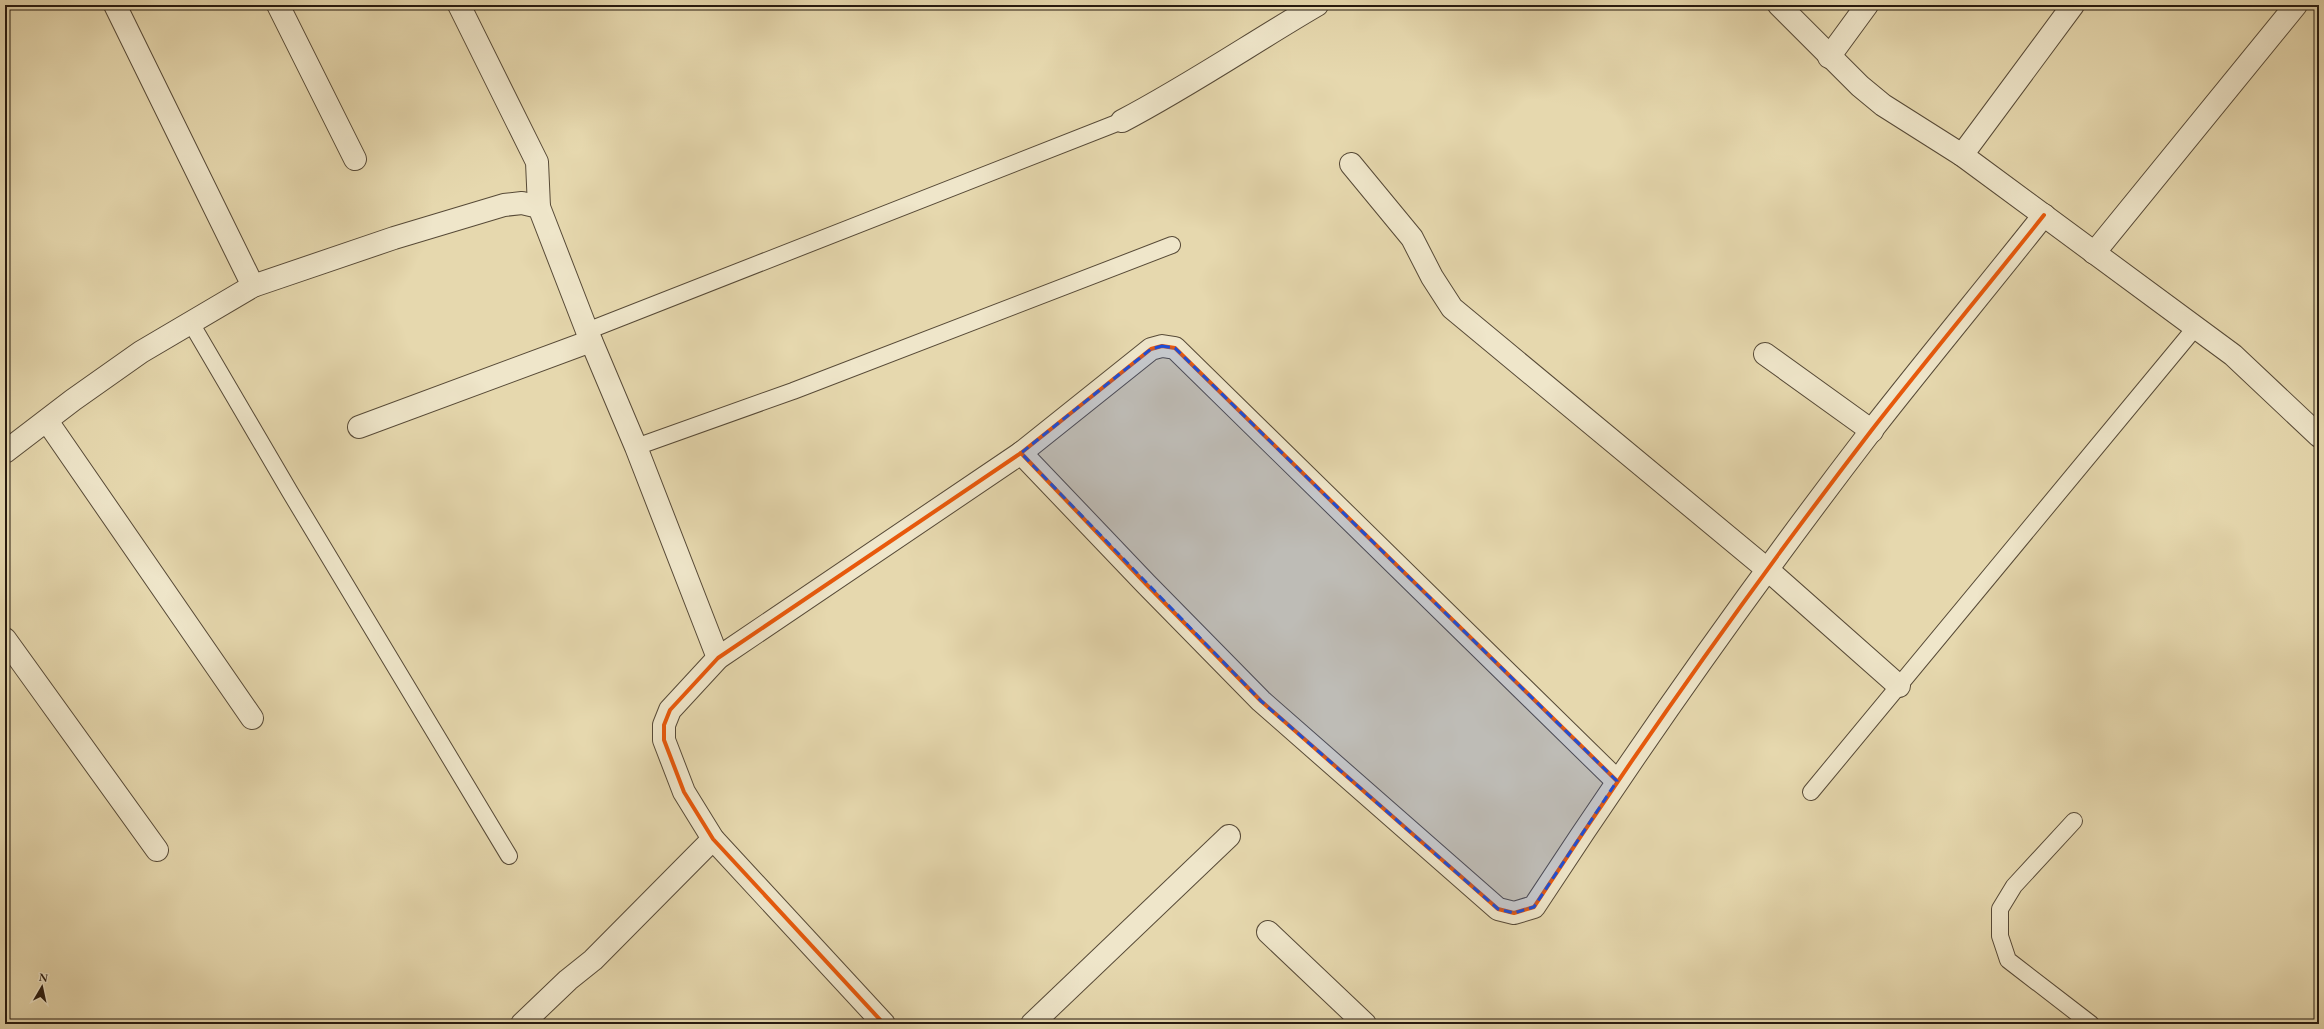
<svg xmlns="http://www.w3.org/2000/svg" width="2324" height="1029" font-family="'EB Garamond',serif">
  <rect width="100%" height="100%" fill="#e6d8ae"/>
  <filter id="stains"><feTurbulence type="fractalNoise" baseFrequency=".005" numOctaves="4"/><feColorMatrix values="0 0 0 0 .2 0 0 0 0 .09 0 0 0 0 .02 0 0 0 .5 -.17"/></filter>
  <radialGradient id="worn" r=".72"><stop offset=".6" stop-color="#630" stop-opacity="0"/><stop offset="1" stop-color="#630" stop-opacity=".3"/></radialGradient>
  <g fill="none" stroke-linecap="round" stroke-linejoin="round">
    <defs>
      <g id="lane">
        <polyline points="191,323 290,492 509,856"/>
        <polyline points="587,331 1122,121"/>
        <polyline points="636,447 793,391 1172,245"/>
        <polyline points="1811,792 2195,328"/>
        <polyline points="2074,821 2014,886 2000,909 2000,936 2008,960 2091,1024"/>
      </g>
      <g id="street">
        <polyline points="115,5 253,286"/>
        <polyline points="278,5 355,159"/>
        <polyline points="459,5 537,162 539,207"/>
        <polyline points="1779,5 1860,86 1883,105 1962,155 2233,355 2319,436"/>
        <polyline points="1829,57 1867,5"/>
        <path d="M1122,121c67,-35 130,-78 195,-116"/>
        <polyline points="1962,155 2073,5"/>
        <polyline points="1351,164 1412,238 1432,277 1452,308 1768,570 1899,686"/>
        <polyline points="2094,253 2296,5"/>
        <polyline points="1765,354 1872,431"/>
        <polyline points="47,421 252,718"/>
        <polyline points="359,427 591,341"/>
        <polyline points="5,452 73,400 141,352 253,286 394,238 504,205 522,203 539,207 587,331 636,447 718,658"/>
        <path d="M1021,453l125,131 115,117 237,208 16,4 20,-6c106,-162 219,-322 337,-476 57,-73 116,-144 173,-216"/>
        <polyline points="5,639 157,850"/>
        <polyline points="1268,932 1365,1024"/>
        <polyline points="522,1024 568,980 593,960 713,839"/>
        <polyline points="884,1024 713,839 684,792 664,740 664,725 670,710 718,658 1021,453 1151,349 1162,346 1175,348 1617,781"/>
        <polyline points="1032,1024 1229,836"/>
      </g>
    </defs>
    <use href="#lane" stroke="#574a37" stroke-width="18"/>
    <use href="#street" stroke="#574a37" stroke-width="24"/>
    <use href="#lane" stroke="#efe6ca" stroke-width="16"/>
    <use href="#street" stroke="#efe6ca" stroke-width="22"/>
    <defs>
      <g id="cycleway">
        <path d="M1021,453l125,131 115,117 237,208 16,4 20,-6c106,-162 219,-322 337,-476 57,-73 116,-144 173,-216"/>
        <polyline points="884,1024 713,839 684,792 664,740 664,725 670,710 718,658 1021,453 1151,349 1162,346 1175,348 1617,781"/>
      </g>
    </defs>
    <use href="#cycleway" stroke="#efe6ca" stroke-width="6"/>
    <use href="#cycleway" stroke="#e8590c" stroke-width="4"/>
  </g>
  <path fill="#1d4ed8" fill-opacity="0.2" stroke="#1d4ed8" stroke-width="3" stroke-dasharray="8 5" stroke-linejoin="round" d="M1162,346l13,2 442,433 -83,126 -20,6 -16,-4 -237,-208 -240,-248 130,-104z"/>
  <rect width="2324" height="1029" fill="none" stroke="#e6d8ae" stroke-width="20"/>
  <rect x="6" y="6" width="2312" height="1017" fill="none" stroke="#271a0f" stroke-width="2"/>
  <rect x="10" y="10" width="2304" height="1009" fill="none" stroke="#271a0f"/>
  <g transform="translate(42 987) rotate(9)" stroke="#efe6ca" stroke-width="3" paint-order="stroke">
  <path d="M0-3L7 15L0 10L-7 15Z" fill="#271a0f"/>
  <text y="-6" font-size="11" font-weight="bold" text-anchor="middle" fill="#271a0f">N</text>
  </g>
  <rect width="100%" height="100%" filter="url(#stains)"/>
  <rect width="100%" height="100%" fill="url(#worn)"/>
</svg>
